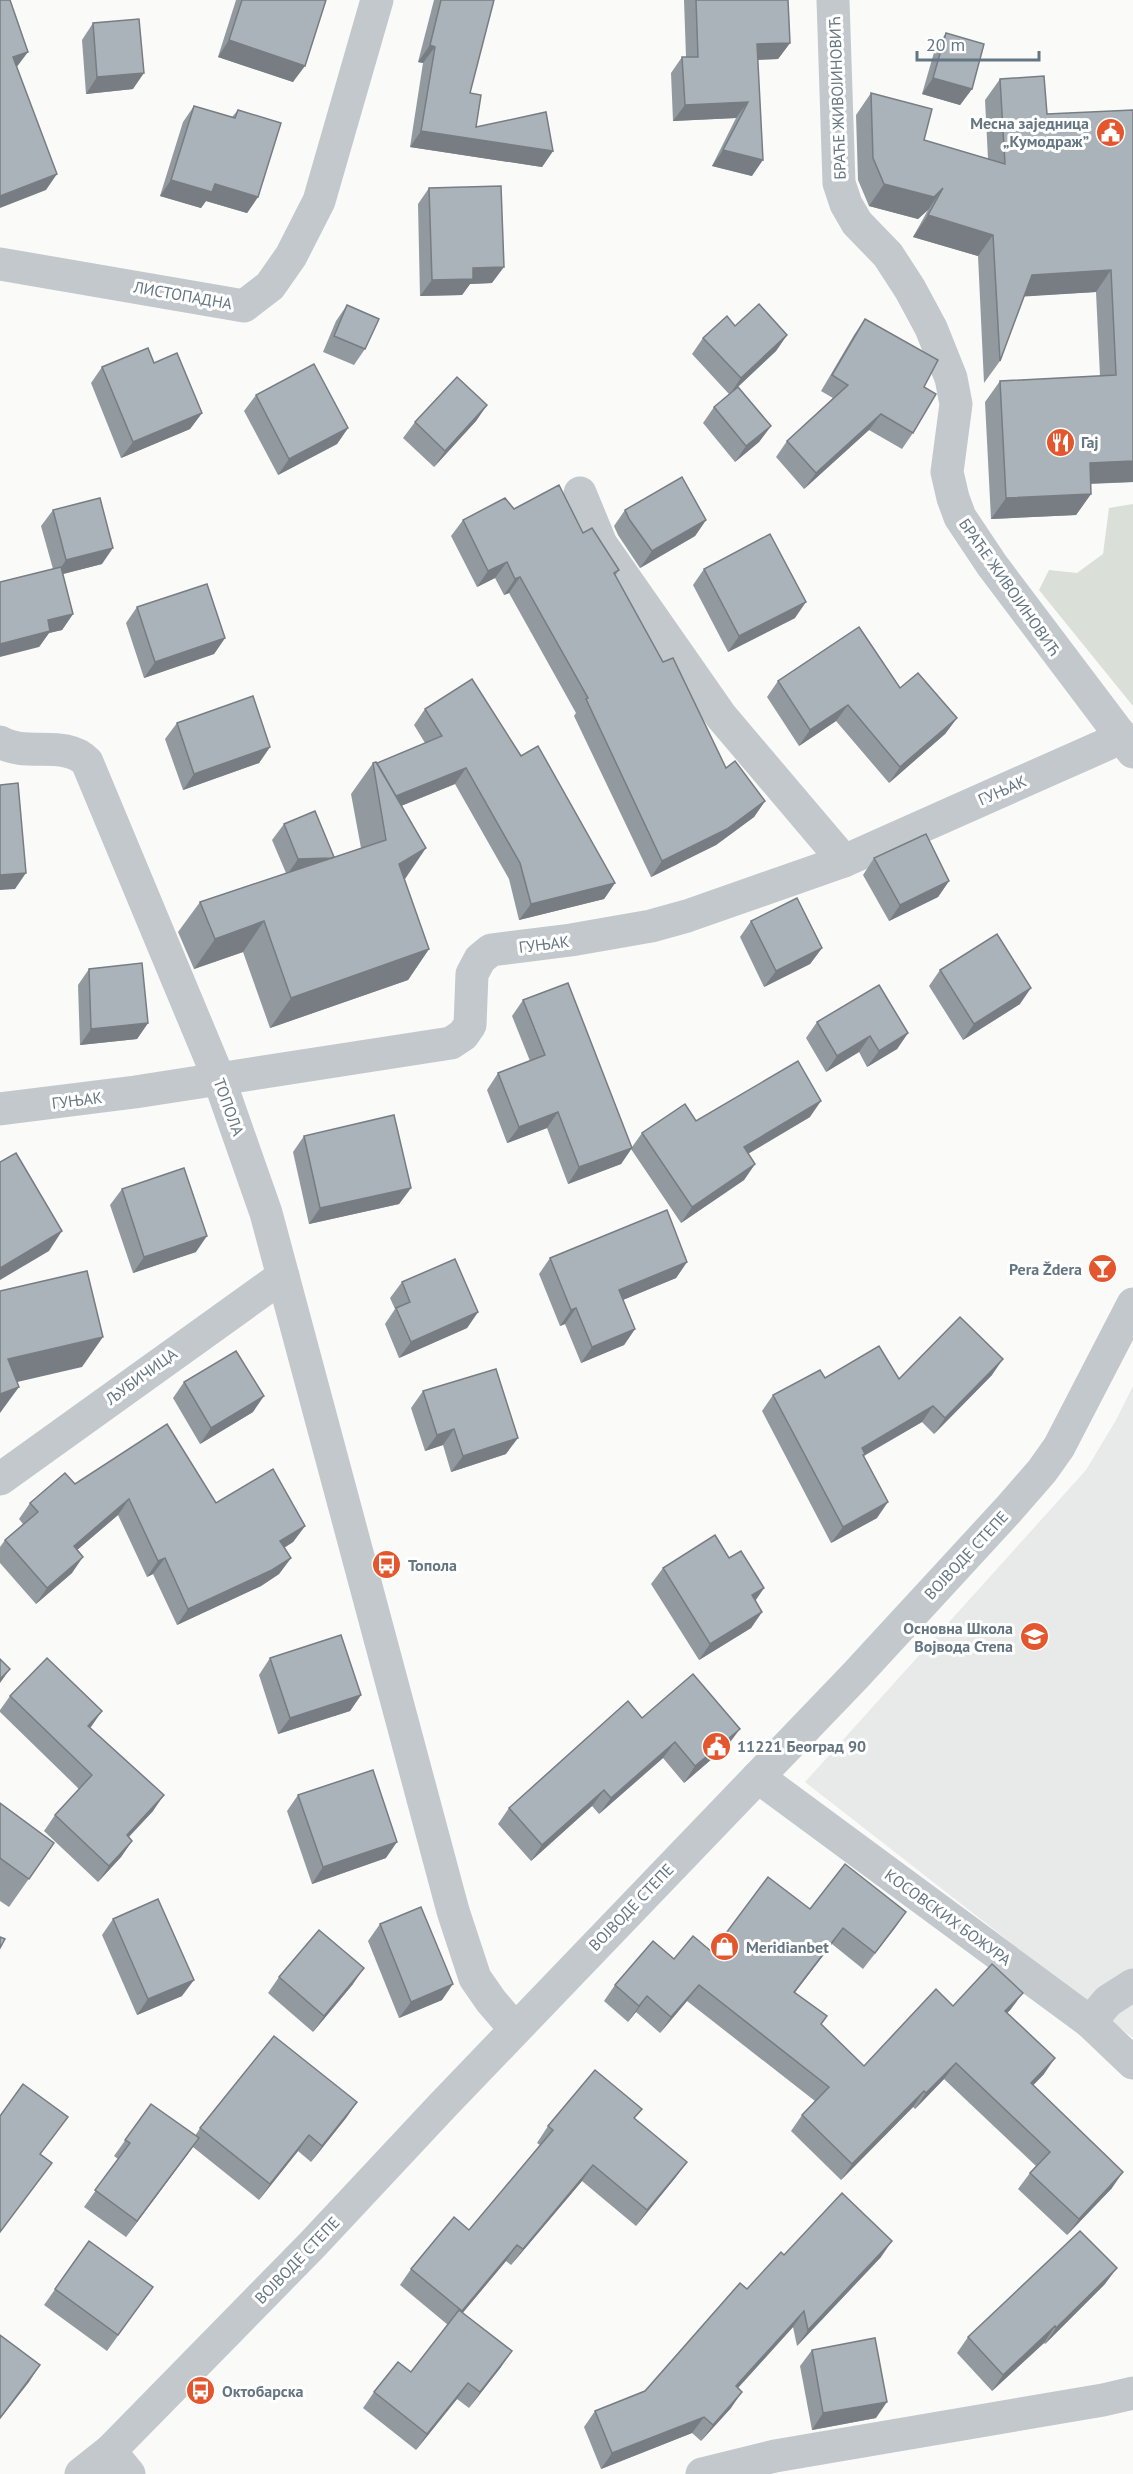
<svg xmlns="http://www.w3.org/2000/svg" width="1133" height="2474" font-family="'PT Sans',sans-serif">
  <rect width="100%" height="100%" fill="#fafaf8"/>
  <polygon fill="#e8e9e9" points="1133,1386 1133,2038 805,1782 1086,1470 1116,1420"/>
  <polygon fill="#dadfd7" points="1133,504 1133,706 1039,590 1049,570 1077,573 1103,554 1109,508"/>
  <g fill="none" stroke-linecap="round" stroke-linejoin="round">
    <g stroke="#c3c8cc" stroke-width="33">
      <polyline points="833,0 839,183 846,204 857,223 888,255 910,289 931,328 951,378 956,404 947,472 953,498 960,517 992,565 1133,752"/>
      <polyline points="0,264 244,306 270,286 291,256 319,201 377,0"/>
      <polyline points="580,493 601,544 721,716 844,861"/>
      <path d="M0,742c27,16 65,-3 87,20l132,317 47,134 187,698 22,67 16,23 24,28"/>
      <polyline points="0,1109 135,1092 451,1043 463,1035 470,1025 472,974 480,959 491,950 571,940 651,926 687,916 844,861 1123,737"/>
      <polyline points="0,1479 283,1276"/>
      <polyline points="758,1777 1090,2022 1133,2063"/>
      <polyline points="1090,2022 1108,2001 1133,1985"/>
      <polyline points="110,2451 129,2474"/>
      <polyline points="81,2474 110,2451 312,2245 443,2105 855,1676 1008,1510 1042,1471 1059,1447 1133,1304"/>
      <polyline points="702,2474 775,2456 1103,2400 1133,2393"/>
    </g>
  </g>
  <g fill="#929a9f">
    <polygon points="236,0 326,0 293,82 218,57"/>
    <polygon points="434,0 494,0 470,93 476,127 553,151 542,167 410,147 423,63 418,62"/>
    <polygon points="684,0 788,0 790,43 778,59 758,60 752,176 712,166 736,118 673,121 671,73 682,57 686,57"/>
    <polygon points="93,23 133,89 86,94 82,40"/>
    <polygon points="946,33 972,89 960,105 922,94 935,49"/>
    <polygon points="1000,79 1047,114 1133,110 1133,482 1091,484 1091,494 1076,515 991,519 985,402 1000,381 1100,376 1096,292 1024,296 1000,361 984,383 978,256 913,237 928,210 918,219 869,206 858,180 856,115 871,93 924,140 988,159 985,100"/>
    <polygon points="194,106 232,117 238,110 258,197 247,213 206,201 201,208 160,196 183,122"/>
    <polygon points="429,188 492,283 470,284 462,295 420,296 418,204"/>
    <polygon points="347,305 365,349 354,365 323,352 336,321"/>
    <polygon points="865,319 924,387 913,433 902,449 869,430 804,489 776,457 787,441 833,398 821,391 854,335"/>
    <polygon points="735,326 787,335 776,351 738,387 771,426 759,442 735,462 703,423 714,407 729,394 692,354 703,338"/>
    <polygon points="154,363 202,413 190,429 121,458 91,383 102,367"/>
    <polygon points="256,395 348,428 337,444 278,475 244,411"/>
    <polygon points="487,405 476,421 434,467 403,438 415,422"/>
    <polygon points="514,509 583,533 619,570 615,576 663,662 726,768 765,801 754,817 716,845 651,877 574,716 576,713 509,593 504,595 495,578 477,587 451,536 463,520"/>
    <polygon points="53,510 102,564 63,574 73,614 62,630 49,633 39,647 53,569 41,526"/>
    <polygon points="625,510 706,520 695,536 640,568 618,535 614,526"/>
    <polygon points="704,569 795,618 728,652 693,585"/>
    <polygon points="137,607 225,638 214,654 144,678 126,623"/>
    <polygon points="778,681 900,688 957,718 945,734 889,783 836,721 799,746 767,697"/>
    <polygon points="425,709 521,756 615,883 604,899 519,920 509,879 455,784 401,806 404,879 429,949 408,980 270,1028 243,952 194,969 178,932 200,902 286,873 272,840 284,824 334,857 361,848 351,794 373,763 377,763 425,743 414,725"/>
    <polygon points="177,723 270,747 259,763 183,790 165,739"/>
    <polygon points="874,858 949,881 938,897 889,921 863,875"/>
    <polygon points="751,921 822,948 810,964 764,987 740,937"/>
    <polygon points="89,969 148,1023 137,1039 80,1045 78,985"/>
    <polygon points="940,970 1020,1004 963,1040 929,986"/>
    <polygon points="523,1000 632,1147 642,1133 696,1121 810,1117 748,1154 755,1164 744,1180 681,1223 631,1149 621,1164 568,1184 547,1128 507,1143 487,1090 498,1073 530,1061 512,1016"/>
    <polygon points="817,1022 908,1033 897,1049 867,1067 859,1052 826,1072 806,1038"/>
    <polygon points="304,1136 411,1188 399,1204 309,1224 293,1152"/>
    <polygon points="122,1189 196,1252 133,1273 110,1205"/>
    <polygon points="550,1258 687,1262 676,1278 623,1300 635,1329 624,1345 581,1363 565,1324 560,1326 539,1274"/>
    <polygon points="402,1282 478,1312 467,1328 399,1358 385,1324 395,1309 390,1298"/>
    <polygon points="992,1375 934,1434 922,1422 864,1456 877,1518 831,1543 762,1411 773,1395 825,1378 899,1379"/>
    <polygon points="184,1382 253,1412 200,1444 173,1398"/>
    <polygon points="423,1391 506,1454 451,1472 443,1445 425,1451 411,1408"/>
    <polygon points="75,1484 216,1503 305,1526 293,1542 284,1548 291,1558 279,1574 261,1586 177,1625 153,1574 147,1577 118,1515 77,1550 72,1573 36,1604 0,1563 0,1547 5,1540 23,1524 19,1519 30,1503"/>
    <polygon points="729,1558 764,1588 755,1601 762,1612 751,1628 699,1660 651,1584 663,1568"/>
    <polygon points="270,1658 361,1695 350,1711 278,1734 259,1675"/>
    <polygon points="10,1696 90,1728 153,1811 129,1837 132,1841 121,1857 98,1882 44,1831 55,1815 79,1789 0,1712 0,1710"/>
    <polygon points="642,1718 728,1745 684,1783 663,1758 599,1814 592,1806 531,1861 498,1824 509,1808"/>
    <polygon points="298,1795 386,1858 312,1884 287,1811"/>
    <polygon points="0,1803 54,1843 9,1907 0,1901"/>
    <polygon points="810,1909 906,1912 863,1969 832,1944 795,1992 821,2025 864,2066 953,2006 1011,2009 1007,2013 1044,2074 1033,2085 1112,2188 1067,2235 1018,2189 1030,2173 1036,2166 944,2079 915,2109 913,2107 841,2180 791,2131 802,2115 815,2101 687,2001 660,2033 636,2012 628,2022 604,2001 615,1985 674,1959 712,1952"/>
    <polygon points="113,1919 182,1996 137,2015 102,1935"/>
    <polygon points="380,1924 442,2000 399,2018 368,1941"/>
    <polygon points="279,1977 353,1984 313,2032 268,1993"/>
    <polygon points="357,2102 346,2118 311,2162 298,2151 259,2200 193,2147 126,2237 84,2207 118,2159 114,2156 151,2104 195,2136 200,2128"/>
    <polygon points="635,2119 687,2162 675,2178 636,2226 582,2181 511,2265 506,2261 463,2312 501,2367 469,2408 457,2399 416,2450 363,2408 374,2392 411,2372 448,2325 400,2285 411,2269 469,2230 540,2145 537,2143 548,2126"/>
    <polygon points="89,2241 153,2287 107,2351 44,2305"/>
    <polygon points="784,2255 881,2257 797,2346 793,2327 738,2388 731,2408 701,2441 692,2433 601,2469 584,2427 595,2411 645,2391 747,2289"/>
    <polygon points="1105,2284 1045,2344 1044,2343 992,2391 957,2353 968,2337"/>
    <polygon points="812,2350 876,2418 812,2430 800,2366"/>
  </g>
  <g fill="#777d82">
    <polygon points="229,40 305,66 293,82 218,57"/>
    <polygon points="790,43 778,59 745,60 757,44"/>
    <polygon points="430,45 435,47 423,63 418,62"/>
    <polygon points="28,52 16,68 13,57"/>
    <polygon points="144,73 133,89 86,94 97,77"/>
    <polygon points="933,78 972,89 960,105 922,94"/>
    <polygon points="748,102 736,118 673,121 685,105"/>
    <polygon points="421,131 553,151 542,167 410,147"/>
    <polygon points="723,150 763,160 752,176 712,166"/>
    <polygon points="57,174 46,190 0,208 0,196"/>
    <polygon points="171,180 215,184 258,197 247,213 206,201 201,208 160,196"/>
    <polygon points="884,184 943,188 928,210 918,219 869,206"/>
    <polygon points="928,215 993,235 978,256 913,237"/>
    <polygon points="504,267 492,283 470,284 462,295 420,296 432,280 473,268"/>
    <polygon points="1111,270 1096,292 1017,297 1032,275"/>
    <polygon points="787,335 776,351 730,394 741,378"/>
    <polygon points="487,405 476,421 434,467 445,451"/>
    <polygon points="202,413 190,429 121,458 133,442"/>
    <polygon points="881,414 869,430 804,489 816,473"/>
    <polygon points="771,426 759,442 735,462 746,446"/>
    <polygon points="348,428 337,444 278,475 289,459"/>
    <polygon points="1133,461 1133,482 1074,484 1090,463"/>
    <polygon points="1091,494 1076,515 991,519 1006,498"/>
    <polygon points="706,520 695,536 640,568 652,551"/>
    <polygon points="113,548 102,564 55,576 66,560"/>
    <polygon points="507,562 495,578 477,587 488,571"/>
    <polygon points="520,577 509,593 504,595 515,579"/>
    <polygon points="806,602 795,618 728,652 739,636"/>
    <polygon points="73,614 62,630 49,633 39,647 0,657 0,644 48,620"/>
    <polygon points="225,638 214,654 144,678 155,662"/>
    <polygon points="848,705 836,721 799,746 810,730"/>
    <polygon points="957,718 945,734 889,783 900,767"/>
    <polygon points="270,747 259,763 183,790 194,774"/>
    <polygon points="466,768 455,784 381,814 385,801"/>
    <polygon points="765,801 754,817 716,845 651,877 662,861"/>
    <polygon points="426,848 405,879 377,894 399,864"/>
    <polygon points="334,858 287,875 298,859"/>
    <polygon points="26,873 15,889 0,890 0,875"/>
    <polygon points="949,881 938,897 889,921 900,905"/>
    <polygon points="615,883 604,899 519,920 531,904"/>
    <polygon points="264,921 243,952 194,969 215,939"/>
    <polygon points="822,948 810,964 764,987 776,971"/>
    <polygon points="429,949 408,980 270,1028 291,998"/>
    <polygon points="1031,988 1020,1004 963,1040 974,1024"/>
    <polygon points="148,1023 137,1039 80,1045 91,1029"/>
    <polygon points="908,1033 897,1049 867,1067 879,1051"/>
    <polygon points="870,1036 859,1052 826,1072 837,1056"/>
    <polygon points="821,1101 810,1117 732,1163 744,1147"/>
    <polygon points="558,1112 547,1128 507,1143 519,1127"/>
    <polygon points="632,1148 621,1164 568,1184 579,1167"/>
    <polygon points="755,1164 744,1180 681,1223 692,1207"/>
    <polygon points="411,1188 399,1204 309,1224 320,1208"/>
    <polygon points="62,1231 49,1251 0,1280 0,1268"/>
    <polygon points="207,1236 196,1252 133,1273 144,1257"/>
    <polygon points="687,1262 676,1278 608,1306 619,1290"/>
    <polygon points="576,1308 565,1324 560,1326 571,1310"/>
    <polygon points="478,1312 467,1328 399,1358 411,1342"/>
    <polygon points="635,1329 624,1345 581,1363 592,1347"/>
    <polygon points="103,1337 82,1367 0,1386 8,1359"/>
    <polygon points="1003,1359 992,1375 934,1434 945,1418"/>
    <polygon points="19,1387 0,1413 0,1394"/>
    <polygon points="264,1396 253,1412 200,1444 211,1428"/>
    <polygon points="933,1406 922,1422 863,1456 862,1448"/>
    <polygon points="454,1429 443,1445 425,1451 437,1435"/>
    <polygon points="518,1438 506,1454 451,1472 463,1456"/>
    <polygon points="129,1499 118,1515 63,1562 74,1546"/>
    <polygon points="888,1502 877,1518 831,1543 843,1527"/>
    <polygon points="305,1526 293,1542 269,1557 280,1541"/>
    <polygon points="83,1557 72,1573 36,1604 47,1588"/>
    <polygon points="165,1558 153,1574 147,1577 158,1561"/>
    <polygon points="291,1558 279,1574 261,1586 177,1625 188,1609"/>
    <polygon points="764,1588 753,1604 752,1595"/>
    <polygon points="762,1612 751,1628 699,1660 710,1644"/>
    <polygon points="10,1669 0,1683 0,1679"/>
    <polygon points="361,1695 350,1711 278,1734 290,1718"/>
    <polygon points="102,1711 91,1727 76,1742 88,1726"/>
    <polygon points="740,1729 728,1745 684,1783 695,1766"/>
    <polygon points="675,1742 663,1758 599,1814 611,1798"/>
    <polygon points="604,1790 592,1806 531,1861 542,1845"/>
    <polygon points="164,1795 153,1811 115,1851 127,1835"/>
    <polygon points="132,1841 121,1857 98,1882 109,1866"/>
    <polygon points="397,1842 386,1858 312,1884 323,1867"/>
    <polygon points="906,1912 895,1928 863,1969 875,1953"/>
    <polygon points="843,1928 832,1944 783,2008 794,1992"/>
    <polygon points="364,1968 353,1984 313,2032 324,2016"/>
    <polygon points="194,1980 182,1996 137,2015 148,1999"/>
    <polygon points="453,1984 442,2000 399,2018 411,2002"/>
    <polygon points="699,1985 687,2001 660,2033 671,2017"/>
    <polygon points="1023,1993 1011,2009 994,2027 1005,2011"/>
    <polygon points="647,1996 636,2012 628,2022 639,2006"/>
    <polygon points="1055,2058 1044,2074 1020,2099 1031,2083"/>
    <polygon points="956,2063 944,2079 915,2109 926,2093"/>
    <polygon points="924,2091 913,2107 841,2180 852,2164"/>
    <polygon points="357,2102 346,2118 311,2162 322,2146"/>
    <polygon points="309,2135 298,2151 259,2200 270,2184"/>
    <polygon points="199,2138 187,2155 126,2237 137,2221"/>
    <polygon points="687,2162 675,2178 636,2226 647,2210"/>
    <polygon points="593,2165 582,2181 511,2265 523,2249"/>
    <polygon points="1123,2172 1112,2188 1067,2235 1079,2219"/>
    <polygon points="892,2241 881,2257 797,2346 808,2330"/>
    <polygon points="517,2245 506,2261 451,2327 462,2311"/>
    <polygon points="1117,2268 1105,2284 1045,2344 1056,2328"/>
    <polygon points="804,2311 793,2327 725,2402 736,2386"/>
    <polygon points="1055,2326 1044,2343 992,2391 1003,2375"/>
    <polygon points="512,2351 501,2367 469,2408 480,2392"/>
    <polygon points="40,2365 29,2382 0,2419 0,2418"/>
    <polygon points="468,2383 457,2399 416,2450 427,2434"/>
    <polygon points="742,2392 731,2408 701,2441 713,2425"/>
    <polygon points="887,2402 876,2418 812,2430 823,2413"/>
    <polygon points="704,2417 692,2433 601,2469 612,2453"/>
  </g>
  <g fill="#aab3b9" stroke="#777d82" stroke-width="1.5">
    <polygon points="0,0 10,0 28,52 13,57 57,174 0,196"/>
    <polygon points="242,0 326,0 305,66 229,40"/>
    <polygon points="441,0 494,0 470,93 481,95 476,127 546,112 553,151 421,131 435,47 430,45"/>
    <polygon points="696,0 788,0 790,43 757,44 763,160 723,150 748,102 685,105 682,57 698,57"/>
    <polygon points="139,19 144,73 97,77 93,23"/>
    <polygon points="946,33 984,44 972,89 933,78"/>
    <polygon points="1044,76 1047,114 1133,110 1133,461 1090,463 1091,494 1006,498 1000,381 1116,375 1111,270 1032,275 1000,361 993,235 928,215 943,188 934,197 884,184 873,158 871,93 932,109 924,140 1005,164 1000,79"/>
    <polygon points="194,106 235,118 238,110 281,123 258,197 215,184 212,192 171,180"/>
    <polygon points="501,186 504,267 473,268 473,279 432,280 429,188"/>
    <polygon points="759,304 787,335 741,378 703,338 727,316 735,326"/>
    <polygon points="347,305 379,319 365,349 334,336"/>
    <polygon points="865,319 938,360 924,387 936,394 913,433 881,414 816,473 787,441 848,385 832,375"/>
    <polygon points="148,348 154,363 177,353 202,413 133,442 102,367"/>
    <polygon points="314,364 348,428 289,459 256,395"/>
    <polygon points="457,377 487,405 445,451 415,422"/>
    <polygon points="738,387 771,426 746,446 714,407"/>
    <polygon points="682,477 706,520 652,551 629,519 625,510"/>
    <polygon points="559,485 583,533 592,528 619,570 614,573 663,662 673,658 726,768 735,761 765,801 727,829 662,861 586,699 588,698 520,577 515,579 507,562 488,571 463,520 505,498 514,509"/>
    <polygon points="100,498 113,548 66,560 53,510"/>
    <polygon points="770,534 806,602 739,636 704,569"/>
    <polygon points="61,567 73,614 48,620 50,631 0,644 0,582"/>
    <polygon points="207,584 225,638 155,662 137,607"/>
    <polygon points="859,627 900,688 918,673 957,718 900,767 848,705 810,730 778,681"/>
    <polygon points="472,679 521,756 538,746 615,883 531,904 520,863 466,768 396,796 377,763 442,736 425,709"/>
    <polygon points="253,696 270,747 194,774 177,723"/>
    <polygon points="376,762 426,848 399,864 429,949 291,998 264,921 215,939 200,902 386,840 373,763"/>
    <polygon points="18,783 26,873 0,875 0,785"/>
    <polygon points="315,811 334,857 331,858 298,859 284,824"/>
    <polygon points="926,834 949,881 900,905 874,858"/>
    <polygon points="797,898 822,948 776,971 751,921"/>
    <polygon points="997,934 1031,988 974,1024 940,970"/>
    <polygon points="142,963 148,1023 91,1029 89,969"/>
    <polygon points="568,983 632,1148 579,1167 558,1112 519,1127 498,1073 545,1055 523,1000"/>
    <polygon points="879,985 908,1033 879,1051 870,1036 837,1056 817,1022"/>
    <polygon points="798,1061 821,1101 744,1147 755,1164 692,1207 642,1133 685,1104 696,1121"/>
    <polygon points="394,1115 411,1188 320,1208 304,1136"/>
    <polygon points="16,1153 62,1231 0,1268 0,1162"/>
    <polygon points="184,1168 207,1236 144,1257 122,1189"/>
    <polygon points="667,1210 687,1262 619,1290 635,1329 592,1347 576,1308 571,1310 550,1258"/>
    <polygon points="455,1259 478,1312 411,1342 396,1308 410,1302 402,1282"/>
    <polygon points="87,1271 103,1337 8,1359 19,1387 0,1394 0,1291"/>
    <polygon points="960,1317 1003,1359 945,1418 933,1406 862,1448 865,1454 863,1455 888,1502 843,1527 773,1395 820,1370 825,1378 879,1346 899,1379"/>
    <polygon points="236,1351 264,1396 211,1428 184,1382"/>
    <polygon points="496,1369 518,1438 463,1456 454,1429 437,1435 423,1391"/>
    <polygon points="167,1424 216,1503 273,1469 305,1526 280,1541 291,1558 272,1570 188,1609 165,1558 158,1561 129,1499 74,1546 83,1557 47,1588 5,1540 38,1512 30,1503 65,1473 75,1484"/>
    <polygon points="715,1535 729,1558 741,1551 764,1588 752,1595 762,1612 710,1644 663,1568"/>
    <polygon points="341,1635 361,1695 290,1718 270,1658"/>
    <polygon points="47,1658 102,1711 88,1726 164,1795 127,1835 132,1841 109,1866 55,1815 92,1775 10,1696"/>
    <polygon points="0,1659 10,1669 0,1679"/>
    <polygon points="693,1674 740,1729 695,1766 675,1742 611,1798 604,1790 542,1845 509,1808 628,1701 642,1718"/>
    <polygon points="373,1770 397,1842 323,1867 298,1795"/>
    <polygon points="0,1803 54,1843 29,1879 0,1858"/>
    <polygon points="845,1864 906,1912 875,1953 843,1928 794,1992 827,2016 821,2024 864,2066 936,1989 953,2006 992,1964 1023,1993 1005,2011 1055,2058 1031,2083 1123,2172 1079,2219 1030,2173 1050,2152 956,2063 926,2093 924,2091 852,2164 802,2115 829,2087 699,1985 671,2017 647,1996 639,2006 615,1985 653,1941 674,1959 693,1936 712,1952 768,1877 810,1909"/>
    <polygon points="158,1899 194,1980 148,1999 113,1919"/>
    <polygon points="421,1907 453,1984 411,2002 380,1924"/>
    <polygon points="319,1930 364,1968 324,2016 279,1977"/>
    <polygon points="0,1937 5,1939 0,1948"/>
    <polygon points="274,2036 357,2102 322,2146 309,2135 270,2184 200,2128"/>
    <polygon points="595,2070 642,2109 634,2118 687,2162 647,2210 593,2165 523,2249 517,2245 462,2311 411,2269 454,2217 469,2230 553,2130 548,2126"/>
    <polygon points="23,2084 68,2117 40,2154 52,2163 0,2232 0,2116"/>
    <polygon points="151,2104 199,2138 137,2221 95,2190 130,2143 125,2140"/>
    <polygon points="842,2193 892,2241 808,2330 804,2311 736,2386 742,2392 713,2425 704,2417 612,2453 595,2411 645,2391 740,2283 747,2289 781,2252 784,2255"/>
    <polygon points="1080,2231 1117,2268 1056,2328 1055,2326 1003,2375 968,2337"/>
    <polygon points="89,2241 153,2287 118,2335 55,2289"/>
    <polygon points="459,2310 512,2351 480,2392 468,2383 427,2434 374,2392 398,2362 411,2372"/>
    <polygon points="0,2335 40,2365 0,2418"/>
    <polygon points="875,2338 887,2402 823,2413 812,2350"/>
  </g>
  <defs>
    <symbol id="civic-disc" viewBox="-11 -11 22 22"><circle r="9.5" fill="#e4572e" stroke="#fff"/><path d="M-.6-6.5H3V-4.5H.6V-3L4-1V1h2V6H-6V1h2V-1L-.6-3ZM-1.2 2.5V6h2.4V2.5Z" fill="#fff"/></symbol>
    <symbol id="restaurant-disc" viewBox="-11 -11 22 22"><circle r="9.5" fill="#e4572e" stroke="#fff"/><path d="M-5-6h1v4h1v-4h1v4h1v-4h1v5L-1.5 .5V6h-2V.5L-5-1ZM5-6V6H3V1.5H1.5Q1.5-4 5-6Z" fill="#fff"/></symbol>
    <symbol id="bar-disc" viewBox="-11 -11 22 22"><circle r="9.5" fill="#e4572e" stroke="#fff"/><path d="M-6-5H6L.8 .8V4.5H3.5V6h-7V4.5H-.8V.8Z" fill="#fff"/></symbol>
    <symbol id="bus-disc" viewBox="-11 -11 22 22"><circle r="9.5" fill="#e4572e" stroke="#fff"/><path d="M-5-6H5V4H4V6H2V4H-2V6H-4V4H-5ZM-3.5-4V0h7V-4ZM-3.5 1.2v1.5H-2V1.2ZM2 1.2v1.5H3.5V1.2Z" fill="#fff"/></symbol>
    <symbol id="school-disc" viewBox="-11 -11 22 22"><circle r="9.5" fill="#e4572e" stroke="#fff"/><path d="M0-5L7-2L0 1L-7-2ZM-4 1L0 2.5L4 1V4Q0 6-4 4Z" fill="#fff"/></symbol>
    <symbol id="shop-disc" viewBox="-11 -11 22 22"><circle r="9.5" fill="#e4572e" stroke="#fff"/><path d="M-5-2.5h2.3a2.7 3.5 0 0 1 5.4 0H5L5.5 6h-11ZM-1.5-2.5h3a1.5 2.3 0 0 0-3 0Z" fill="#fff"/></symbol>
  </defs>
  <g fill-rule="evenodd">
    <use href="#civic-disc" x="1094" y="116" width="33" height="33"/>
    <use href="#restaurant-disc" x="1044" y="426" width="33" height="33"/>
    <use href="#bar-disc" x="1086" y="1252" width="33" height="33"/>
    <use href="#bus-disc" x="370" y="1548" width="33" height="33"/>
    <use href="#school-disc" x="1018" y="1620" width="33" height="33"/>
    <use href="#civic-disc" x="700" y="1730" width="33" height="33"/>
    <use href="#shop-disc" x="708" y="1930" width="33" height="33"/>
    <use href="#bus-disc" x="184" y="2374" width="33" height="33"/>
  </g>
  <g text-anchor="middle" stroke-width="6" stroke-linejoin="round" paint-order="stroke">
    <g font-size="16" fill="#657683" stroke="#fff">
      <text transform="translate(837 98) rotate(-92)" y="6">БРАЋЕ ЖИВОЈИНОВИЋ</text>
      <text transform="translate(183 295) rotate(10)" y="6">ЛИСТОПАДНА</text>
      <text transform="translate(1010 587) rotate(55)" y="6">БРАЋЕ ЖИВОЈИНОВИЋ</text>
      <text transform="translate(1002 790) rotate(-24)" y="6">ГУЊАК</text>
      <text transform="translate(544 944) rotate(-7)" y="6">ГУЊАК</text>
      <text transform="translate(77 1100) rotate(-7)" y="6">ГУЊАК</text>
      <text transform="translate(229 1107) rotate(70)" y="6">ТОПОЛА</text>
      <text transform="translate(141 1376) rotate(-36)" y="6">ЉУБИЧИЦА</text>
      <text transform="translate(966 1555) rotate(-47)" y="6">ВОЈВОДЕ СТЕПЕ</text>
      <text transform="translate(631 1907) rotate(-46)" y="6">ВОЈВОДЕ СТЕПЕ</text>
      <text transform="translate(948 1917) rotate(36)" y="6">КОСОВСКИХ БОЖУРА</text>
      <text transform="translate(297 2260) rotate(-46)" y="6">ВОЈВОДЕ СТЕПЕ</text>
    </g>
    <g font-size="16" font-weight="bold" fill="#657683" stroke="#fff" text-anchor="start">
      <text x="1089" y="129" text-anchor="end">Месна заједница<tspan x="1089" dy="18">„Кумодраж”</tspan></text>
      <text x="1081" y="448">Гај</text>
      <text x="1082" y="1275" text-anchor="end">Pera Ždera</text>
      <text x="408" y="1571">Топола</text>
      <text x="1013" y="1634" text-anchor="end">Основна Школа<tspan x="1013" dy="18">Војвода Степа</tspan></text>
      <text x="737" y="1752">11221 Београд 90</text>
      <text x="746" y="1953">Meridianbet</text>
      <text x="222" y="2397">Октобарска</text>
    </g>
  </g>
  <path d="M917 51v9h122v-9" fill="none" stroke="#657683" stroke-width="3"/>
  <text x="926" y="51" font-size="18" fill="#657683" stroke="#ffffff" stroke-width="4.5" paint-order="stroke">20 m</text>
</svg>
